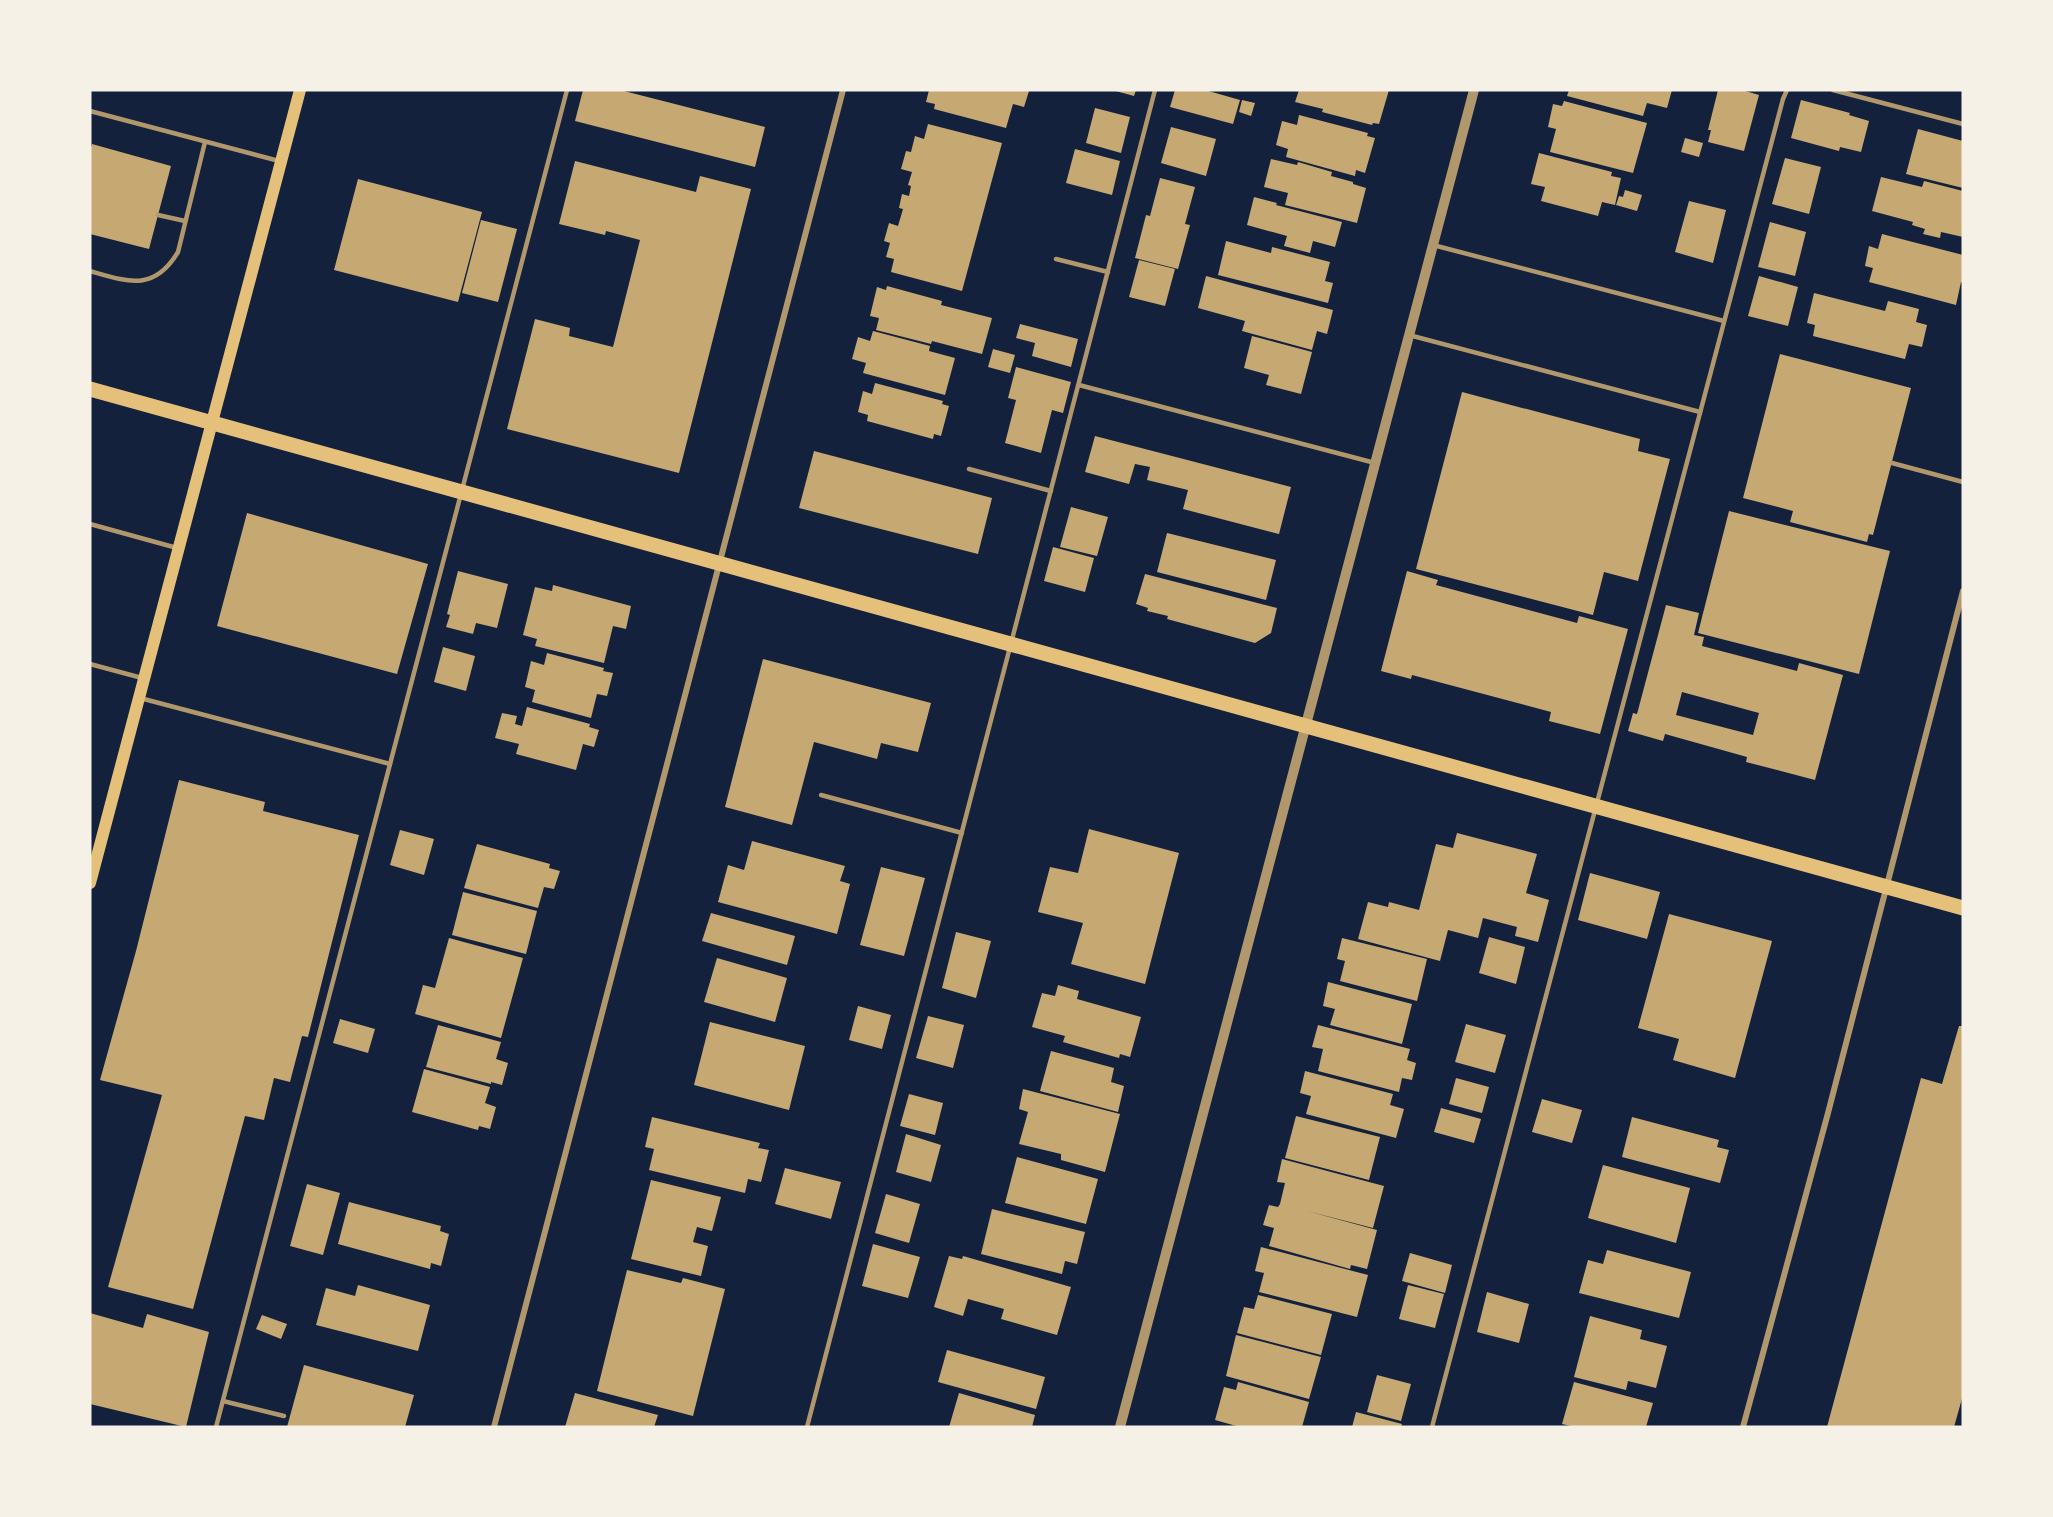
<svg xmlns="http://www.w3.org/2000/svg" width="2053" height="1517" font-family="'Playfair Display',serif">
  <rect width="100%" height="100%" fill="#14213d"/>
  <g fill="#c6a872" fill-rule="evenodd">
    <polygon points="583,90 620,90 765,127 755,167 575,121"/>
    <polygon points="929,90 1025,90 1029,91 1024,107 1013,104 1006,128 934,109 935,104 926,102"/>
    <polygon points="1112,90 1136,90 1134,96"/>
    <polygon points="1175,90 1205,90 1240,100 1233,124 1170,107"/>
    <polygon points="1299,90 1389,90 1379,124 1373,123 1372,125 1322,112 1323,109 1295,102"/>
    <polygon points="1569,90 1672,90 1667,108 1647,103 1643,116 1567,96"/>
    <polygon points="1718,90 1742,90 1759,95 1744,151 1708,142 1711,130 1708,130"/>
    <polygon points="1242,100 1255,103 1251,116 1239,112"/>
    <polygon points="1801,100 1850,113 1849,115 1869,121 1861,152 1840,147 1839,151 1791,138"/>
    <polygon points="1564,101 1647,123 1633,173 1550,152 1556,129 1548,127 1553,104 1562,106"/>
    <polygon points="1095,108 1130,117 1121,153 1086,143"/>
    <polygon points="1299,115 1368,133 1367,136 1375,138 1365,173 1356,170 1355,176 1286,157 1288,149 1276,145 1282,121 1297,125"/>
    <polygon points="928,124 1002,143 962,291 891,272 894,259 886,257 890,243 884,241 889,223 898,226 903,209 899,208 902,194 909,196 911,186 908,185 912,172 901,169 906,151 911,152 915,136 924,139"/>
    <polygon points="1171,127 1216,139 1206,176 1161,163"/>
    <polygon points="1918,129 1963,141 1963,188 1906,174"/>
    <polygon points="1685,138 1703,143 1699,157 1681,152"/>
    <polygon points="92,144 171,166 149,249 90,234 90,150"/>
    <polygon points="1075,149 1120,161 1112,195 1066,183"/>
    <polygon points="1539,153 1612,172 1611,176 1621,178 1615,205 1602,202 1598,216 1541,201 1545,187 1531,184"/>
    <polygon points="1785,158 1821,167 1809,214 1772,204"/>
    <polygon points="1271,159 1297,165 1298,162 1332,172 1331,176 1353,182 1353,184 1366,188 1357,223 1285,205 1288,193 1264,187"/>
    <polygon points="575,161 696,192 700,176 751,189 679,473 507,429 535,319 570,328 569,336 613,347 640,240 606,231 605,235 559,224"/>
    <polygon points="1881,177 1922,187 1924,181 1963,191 1963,237 1941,232 1940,238 1923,234 1925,229 1912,225 1913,222 1872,211"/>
    <polygon points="1160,178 1195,187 1185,224 1190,225 1178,269 1135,258 1146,215 1150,216"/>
    <polygon points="358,179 482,212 458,302 334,270"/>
    <polygon points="1625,190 1642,195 1637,211 1616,205 1619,196 1623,197"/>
    <polygon points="1254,197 1277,203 1276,205 1342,222 1335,247 1313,241 1310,253 1284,246 1287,236 1247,225"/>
    <polygon points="1689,201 1726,210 1713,263 1675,252"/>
    <polygon points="481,220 517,229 498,302 462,293"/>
    <polygon points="1770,222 1806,232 1795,276 1758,267"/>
    <polygon points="1882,234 1963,255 1963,283 1961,282 1956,305 1869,282 1873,268 1865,266 1869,246 1878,249"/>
    <polygon points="1226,241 1271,253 1272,247 1330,262 1325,281 1333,283 1328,303 1218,275"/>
    <polygon points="1139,260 1175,269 1165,306 1129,297"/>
    <polygon points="1206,276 1333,310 1327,334 1317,331 1312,350 1242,331 1245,321 1198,308"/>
    <polygon points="1759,276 1798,287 1788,326 1748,316"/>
    <polygon points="887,286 942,301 941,305 992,318 982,354 932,341 931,344 876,330 879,318 870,316 877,287 886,290"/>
    <polygon points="1814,293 1885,311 1888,301 1919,309 1916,322 1927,325 1922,347 1909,344 1905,359 1813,336 1815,325 1807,323"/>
    <polygon points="1020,324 1078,339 1071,367 1032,356 1035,343 1016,338"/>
    <polygon points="873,331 930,346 929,351 955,358 945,395 863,373 866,363 852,359 858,337 870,341"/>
    <polygon points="1252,336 1312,352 1301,394 1266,385 1269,375 1244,368"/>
    <polygon points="993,349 1015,355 1010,373 988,367"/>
    <polygon points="1780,354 1911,388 1873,535 1869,534 1867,542 1790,522 1793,511 1743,498"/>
    <polygon points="1016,367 1071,382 1063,413 1052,410 1041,453 1005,443 1016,400 1008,398"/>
    <polygon points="875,383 943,401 942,404 949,406 941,436 934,434 933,439 867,421 868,415 858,412 863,391 872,394"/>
    <polygon points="1462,392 1640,439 1638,451 1670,459 1638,581 1604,572 1593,615 1416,569"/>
    <polygon points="1095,436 1291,487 1279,534 1183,509 1188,490 1147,480 1150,467 1135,464 1129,484 1085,472"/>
    <polygon points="814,451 992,498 978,554 799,508"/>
    <polygon points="1071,507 1108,517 1097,556 1060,547"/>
    <polygon points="1729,511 1890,551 1859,674 1698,633"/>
    <polygon points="247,513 428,564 397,674 217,626"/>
    <polygon points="1167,533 1276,560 1266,600 1157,572"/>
    <polygon points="1053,547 1094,558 1085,592 1044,581"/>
    <polygon points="458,571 508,584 497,628 476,623 473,634 446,627 450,615 447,614"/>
    <polygon points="1407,571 1438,580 1436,585 1577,623 1579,616 1628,629 1600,734 1549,721 1551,712 1412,675 1411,679 1381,671"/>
    <polygon points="1145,574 1277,608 1271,633 1255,643 1167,619 1168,616 1147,611 1148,608 1136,604"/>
    <polygon points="553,585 631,606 626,629 613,626 604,663 535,646 537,639 523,635 535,587 552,591"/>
    <path d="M1666,605l33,8 -5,22 10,2 -2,9 95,25 2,-8 44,12 -28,105 -69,-18 1,-5 -82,-23 -2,7 -35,-10 5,-18 4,1zM1682,692l77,21 -6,22 -77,-20z"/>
    <polygon points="443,647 475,656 466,691 434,682"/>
    <polygon points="547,653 604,668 603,671 613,673 607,696 597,694 591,718 532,702 535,690 525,687 531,661 544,665"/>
    <polygon points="763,659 931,703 918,752 881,743 877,759 814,742 792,825 725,807"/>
    <polygon points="527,707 590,724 589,727 599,730 594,747 583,744 576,770 516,754 519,744 495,738 502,713 517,716 515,724 522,726"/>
    <polygon points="179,780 265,802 263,811 359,835 308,1037 302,1036 290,1082 274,1078 264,1120 245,1116 193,1309 108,1287 162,1095 100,1080 136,951"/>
    <polygon points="1089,829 1179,853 1145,984 1071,964 1083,923 1038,912 1050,867 1078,873"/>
    <polygon points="400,830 434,839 424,875 390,865"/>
    <polygon points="1457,833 1537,854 1526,893 1549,900 1538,942 1515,936 1517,927 1483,918 1478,938 1448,930 1440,961 1358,939 1368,902 1388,907 1389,902 1419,910 1436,844 1453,848"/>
    <polygon points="752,841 845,866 840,881 850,884 837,934 718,902 728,865 744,870"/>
    <polygon points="477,844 550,864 549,868 560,871 554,889 544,887 538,908 464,888"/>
    <polygon points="881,867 925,878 904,956 860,945"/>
    <polygon points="1590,873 1660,892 1647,939 1578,920"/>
    <polygon points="463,892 537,911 526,954 452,935"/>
    <polygon points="711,913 795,936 787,965 702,941"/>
    <polygon points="1669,914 1772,941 1735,1078 1673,1060 1679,1039 1638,1028"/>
    <polygon points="956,932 991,941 976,998 942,988"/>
    <polygon points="1489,937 1525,947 1516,984 1479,973"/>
    <polygon points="449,938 523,958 501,1038 415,1014 423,985 435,988"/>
    <polygon points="1342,938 1427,959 1417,1001 1340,981 1345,961 1337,959"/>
    <polygon points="717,958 787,978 775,1022 704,1002"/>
    <polygon points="1328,982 1412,1004 1402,1044 1330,1025 1335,1009 1323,1006"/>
    <polygon points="1058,985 1079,991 1077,999 1141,1017 1130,1057 1120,1054 1119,1058 1063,1042 1065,1036 1032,1027 1042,993 1055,996"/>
    <polygon points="858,1006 891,1015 882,1049 849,1040"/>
    <polygon points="928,1016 964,1025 953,1068 916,1058"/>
    <polygon points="340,1019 375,1029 368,1053 333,1043"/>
    <polygon points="710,1022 805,1046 789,1110 694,1085"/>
    <polygon points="1466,1024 1506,1035 1495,1073 1455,1062"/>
    <polygon points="438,1025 501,1042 496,1059 508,1063 502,1085 491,1082 491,1084 426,1067"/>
    <polygon points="1318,1025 1410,1049 1407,1060 1416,1063 1412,1080 1402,1078 1399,1092 1318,1071 1323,1049 1312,1047"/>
    <polygon points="1959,1026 1963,1026 1963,1395 1954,1427 1827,1427 1921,1078 1942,1084"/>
    <polygon points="1051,1051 1114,1068 1111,1082 1124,1086 1118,1112 1040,1091"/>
    <polygon points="424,1069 490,1087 485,1103 496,1107 490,1129 479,1126 478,1130 412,1112"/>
    <polygon points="1305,1071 1393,1094 1390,1105 1404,1109 1396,1138 1306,1114 1311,1096 1300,1093"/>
    <polygon points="1456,1078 1489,1087 1482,1113 1449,1104"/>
    <polygon points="1023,1089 1120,1114 1105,1172 1061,1160 1061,1154 1019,1144 1028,1112 1019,1109"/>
    <polygon points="909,1094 943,1103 935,1135 900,1126"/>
    <polygon points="1542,1099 1582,1110 1572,1143 1532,1132"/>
    <polygon points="1441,1108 1481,1119 1474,1143 1434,1132"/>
    <polygon points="1296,1116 1380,1137 1369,1180 1285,1158"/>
    <polygon points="652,1117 760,1143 758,1148 769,1150 761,1182 748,1179 745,1193 649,1170 654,1149 645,1147"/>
    <polygon points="1632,1117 1719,1140 1717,1147 1729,1150 1720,1183 1622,1157"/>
    <polygon points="906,1134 941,1145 931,1182 896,1172"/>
    <polygon points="1017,1157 1098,1179 1086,1224 1005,1203"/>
    <polygon points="1282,1159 1384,1186 1373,1228 1307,1211 1377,1230 1367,1269 1351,1265 1350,1269 1269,1246 1274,1228 1263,1225 1269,1205 1278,1207 1280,1204 1285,1183 1277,1182"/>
    <polygon points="1603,1165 1690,1188 1676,1243 1588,1218"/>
    <polygon points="785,1168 841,1182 831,1219 775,1204"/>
    <polygon points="651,1180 721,1197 712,1231 697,1227 693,1242 708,1246 701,1276 631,1259"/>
    <polygon points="307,1184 340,1193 323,1255 290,1246"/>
    <polygon points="886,1194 920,1204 909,1243 875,1233"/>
    <polygon points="349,1202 441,1226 440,1231 449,1234 441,1266 431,1263 430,1269 338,1244"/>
    <polygon points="992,1209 1085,1232 1077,1264 1065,1261 1062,1274 981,1254"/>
    <polygon points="873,1244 920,1257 908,1298 862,1286"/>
    <polygon points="1261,1247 1368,1275 1357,1317 1259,1292 1264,1273 1255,1271"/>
    <polygon points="1607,1250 1691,1272 1679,1318 1579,1293 1588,1260 1603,1264"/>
    <polygon points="1410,1253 1452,1265 1445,1293 1402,1281"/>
    <polygon points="949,1256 962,1259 963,1256 1071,1287 1057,1335 1001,1319 1004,1309 968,1299 963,1316 934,1307"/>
    <polygon points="627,1270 681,1283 683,1278 725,1289 693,1416 597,1391"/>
    <polygon points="358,1285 430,1305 418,1351 316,1325 326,1288 355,1296"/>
    <polygon points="1408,1285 1444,1294 1435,1328 1399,1319"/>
    <polygon points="1487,1292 1529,1304 1519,1343 1477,1332"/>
    <polygon points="1258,1295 1332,1314 1321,1355 1237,1333 1244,1307 1254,1309"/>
    <polygon points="90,1313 143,1328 147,1314 209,1332 186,1427 90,1404"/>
    <polygon points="262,1315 287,1324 281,1339 256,1329"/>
    <polygon points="1590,1316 1642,1330 1640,1339 1667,1346 1656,1388 1628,1381 1626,1390 1574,1377"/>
    <polygon points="1236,1335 1321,1357 1309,1399 1226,1376"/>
    <polygon points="947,1350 1045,1377 1036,1409 938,1382"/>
    <polygon points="304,1365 414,1395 405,1427 287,1427"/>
    <polygon points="1377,1375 1411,1384 1401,1421 1367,1412"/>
    <polygon points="1238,1382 1309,1402 1302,1427 1240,1427 1215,1420 1224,1387 1236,1390"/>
    <polygon points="1574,1382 1653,1403 1646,1427 1575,1427 1562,1424"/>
    <polygon points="575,1393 658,1415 654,1427 565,1427"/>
    <polygon points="959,1393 1035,1415 1032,1427 949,1427"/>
    <polygon points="1356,1412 1402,1424 1401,1427 1352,1427"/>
  </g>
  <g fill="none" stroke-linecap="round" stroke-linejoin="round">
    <g stroke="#b1986c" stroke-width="4.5">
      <polyline points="1833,90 1963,124"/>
      <polyline points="90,111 279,161"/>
      <polyline points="158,215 185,221"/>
      <polyline points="1433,245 1724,321"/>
      <polyline points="1056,259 1108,272"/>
      <path d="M90,271c38,11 64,21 88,-19l27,-110"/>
      <polyline points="1409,335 1700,412"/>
      <polyline points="1079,385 1375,463"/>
      <polyline points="1892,463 1963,482"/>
      <polyline points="969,469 1051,491"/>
      <polyline points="90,524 177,548"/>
      <polyline points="90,664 142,678"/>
      <polyline points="140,698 390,764"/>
      <polyline points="821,795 962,833"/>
      <polyline points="223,1401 284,1416"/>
      <polyline points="216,1427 567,90"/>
      <polyline points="807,1427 1155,90"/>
      <polyline points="1432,1427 1783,99 1787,90"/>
    </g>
    <g stroke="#b1986c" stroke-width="6">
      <polyline points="494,1427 843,90"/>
      <polyline points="1743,1427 1828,1113 1963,591"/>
    </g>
    <polyline stroke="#b1986c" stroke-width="10" points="1120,1427 1474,90"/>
    <polyline stroke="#e5c07b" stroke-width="12" points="90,883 300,90"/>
    <polyline stroke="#e5c07b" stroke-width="15" points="90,389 1963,908"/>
  </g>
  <rect width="2053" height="1517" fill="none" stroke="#f6f1e7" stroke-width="183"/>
</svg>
